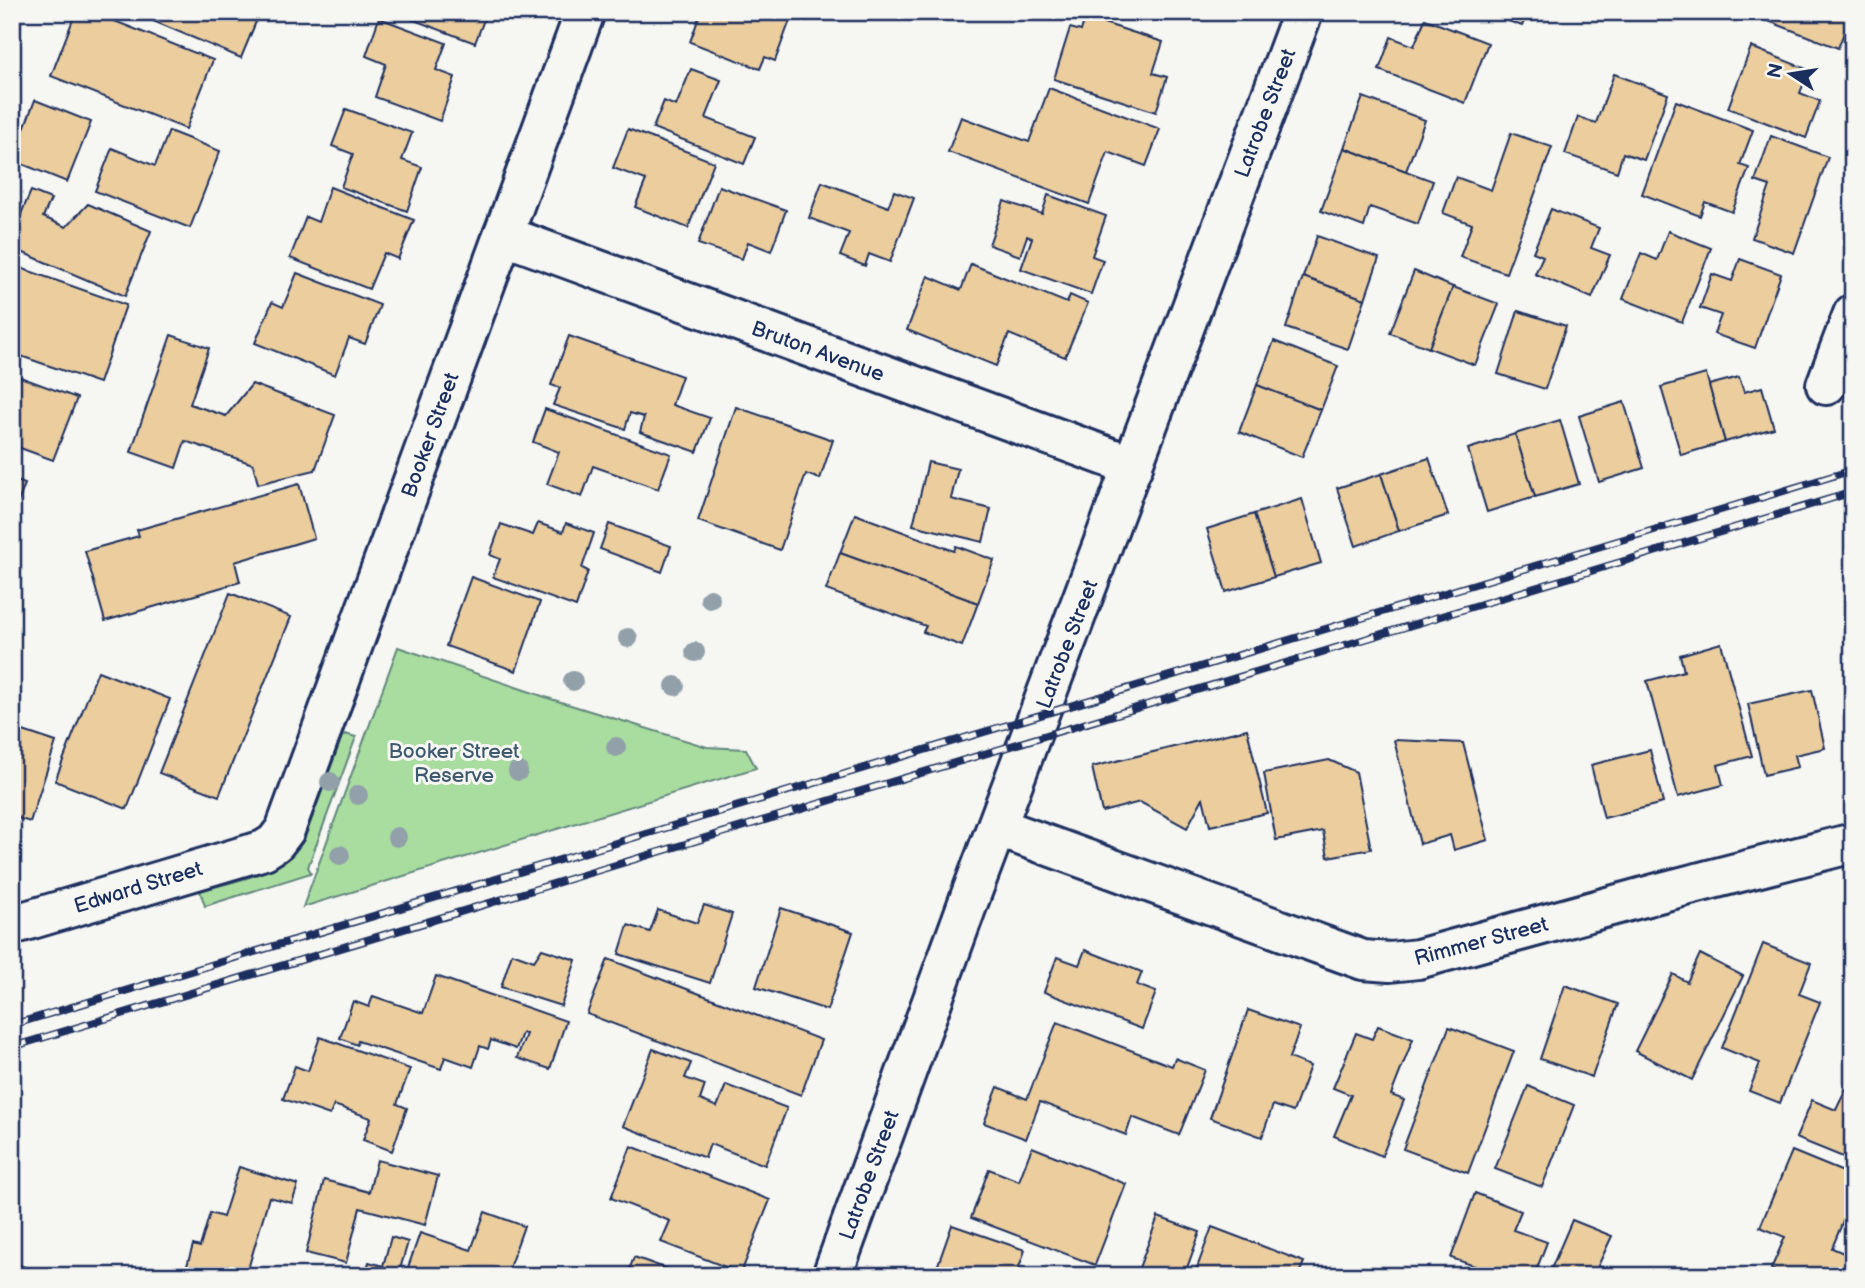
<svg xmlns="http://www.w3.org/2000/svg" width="1865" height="1288" font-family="'Balsamiq Sans',sans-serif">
  <rect width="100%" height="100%" fill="#f6f6f2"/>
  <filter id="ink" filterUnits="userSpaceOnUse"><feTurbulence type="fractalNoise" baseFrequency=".0143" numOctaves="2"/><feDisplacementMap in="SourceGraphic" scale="14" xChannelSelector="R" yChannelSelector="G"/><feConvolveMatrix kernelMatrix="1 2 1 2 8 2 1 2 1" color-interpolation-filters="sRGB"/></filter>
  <g filter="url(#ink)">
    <g fill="#a9dd9f" stroke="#62867e" stroke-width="2">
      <polygon points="398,647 551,699 707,747 746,749 756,768 303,907"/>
      <path d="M345,734l11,3 -48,130 3,6 -106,33 -5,-15c37,-11 82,-16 104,-51l38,-103z"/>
    </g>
    <g fill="#ebcd9e" stroke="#1b2f5e" stroke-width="2">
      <polygon points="76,12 92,12 213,60 186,129 51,76"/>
      <polygon points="132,12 260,12 241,58"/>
      <polygon points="413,12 487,12 475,43 411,19"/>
      <polygon points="701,12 793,12 775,61 765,57 760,69 690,42"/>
      <polygon points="1484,12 1528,12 1522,26"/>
      <polygon points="1745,12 1852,12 1838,48"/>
      <polygon points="1085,17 1163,42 1153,73 1167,77 1156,112 1054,79 1070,28 1081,31"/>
      <polygon points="379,18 446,43 436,70 455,77 440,121 375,97 386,64 366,56"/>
      <polygon points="1425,19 1488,43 1465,103 1379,70 1391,37 1414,46"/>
      <polygon points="1751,47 1809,70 1800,93 1820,101 1806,138 1728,108"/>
      <polygon points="691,69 721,80 706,118 755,137 744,164 653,128 664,101 676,106"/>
      <polygon points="1614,74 1668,94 1644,160 1623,153 1617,172 1565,154 1578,117 1596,123"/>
      <polygon points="1049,88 1160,129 1146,166 1108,152 1089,204 948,152 961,117 1029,142"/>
      <polygon points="1363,97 1425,120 1406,171 1344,148"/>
      <polygon points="35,100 91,122 67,182 12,160"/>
      <polygon points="1676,101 1753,130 1740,165 1749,168 1732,212 1705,202 1700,216 1642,194"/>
      <polygon points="346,109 412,133 402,160 422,167 407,211 341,187 353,154 332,146"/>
      <polygon points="628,129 714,162 688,228 635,207 646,180 613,168"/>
      <polygon points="169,131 220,151 190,228 95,191 112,148 155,166"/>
      <polygon points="1511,133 1552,147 1506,273 1460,257 1472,224 1443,213 1456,177 1491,190"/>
      <polygon points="1771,136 1828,157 1794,253 1752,238 1770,186 1755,181"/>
      <polygon points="1344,148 1433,181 1418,224 1370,207 1364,227 1321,211"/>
      <polygon points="822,182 888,207 894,191 914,198 890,262 869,254 865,266 840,256 849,233 809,218"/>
      <polygon points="719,186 786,210 771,251 748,242 742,259 698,244"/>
      <polygon points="330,187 414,220 398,259 384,253 369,289 290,258 306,217 318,222"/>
      <polygon points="31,191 51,199 43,217 66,227 88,204 151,231 125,296 12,248 12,210 21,214"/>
      <polygon points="1048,195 1106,216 1092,256 1103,260 1091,294 1021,269 1032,238 1027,236 1020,256 989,245 1004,201 1042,214"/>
      <polygon points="1551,209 1599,228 1591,248 1610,255 1592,298 1535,274 1543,256 1533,252"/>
      <polygon points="1668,231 1711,248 1682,322 1623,299 1641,253 1657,260"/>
      <polygon points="1317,236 1379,258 1365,299 1303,277"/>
      <polygon points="1740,259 1781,274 1755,348 1714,334 1721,315 1700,308 1712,274 1732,281"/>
      <polygon points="971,264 1067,303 1070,295 1088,303 1065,357 1009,334 996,366 907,330 928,276 961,290"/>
      <polygon points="12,265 126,305 99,383 12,353"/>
      <polygon points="1414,271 1453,287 1429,348 1390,333"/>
      <polygon points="297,273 380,305 365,344 349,338 335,375 255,343 272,302 283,307"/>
      <polygon points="1303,277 1365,299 1348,349 1286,328"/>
      <polygon points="1453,287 1499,304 1475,365 1429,348"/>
      <polygon points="1518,311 1566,326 1545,389 1498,374"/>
      <polygon points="171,335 209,348 190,404 226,416 252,384 335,415 315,470 258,484 253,464 185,441 176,468 131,452"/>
      <polygon points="569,336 682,376 672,405 710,418 697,452 640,432 644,417 630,413 625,429 553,405 560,388 551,385"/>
      <polygon points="1274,341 1338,366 1321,410 1257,385"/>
      <polygon points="12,374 77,398 53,460 12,445"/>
      <polygon points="1706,374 1725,442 1681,455 1661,387"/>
      <polygon points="1739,377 1744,392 1762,387 1774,428 1725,442 1709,385"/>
      <polygon points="1257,385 1321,410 1302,457 1239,432"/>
      <polygon points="1624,402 1644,468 1599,482 1579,416"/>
      <polygon points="736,407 833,440 820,479 806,474 780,550 698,521"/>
      <polygon points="545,409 671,454 658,489 593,466 582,497 547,484 559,452 533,442"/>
      <polygon points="1560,420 1579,484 1535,497 1515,434"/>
      <polygon points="1515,434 1535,497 1487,512 1468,449"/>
      <polygon points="1429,458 1448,515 1399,531 1381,474"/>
      <polygon points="928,462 958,469 951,499 991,509 983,542 913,525"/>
      <polygon points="1381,474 1399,531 1356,546 1337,488"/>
      <polygon points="12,479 25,484 12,518"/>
      <polygon points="299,484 314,538 235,562 240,582 105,621 85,551 139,536 137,530"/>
      <polygon points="1302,499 1321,563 1274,577 1254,514"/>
      <polygon points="855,514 954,551 956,546 994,560 978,603 840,553"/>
      <polygon points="1254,514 1274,577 1226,592 1207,529"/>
      <polygon points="538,523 563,532 566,523 594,533 582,568 588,571 576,607 493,577 500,559 490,555 501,524 533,535"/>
      <polygon points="609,524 671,546 662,572 600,549"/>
      <polygon points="840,553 978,603 962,646 923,632 926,626 826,590"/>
      <polygon points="471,577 540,602 516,671 446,646"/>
      <polygon points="230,593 291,617 219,796 159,773"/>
      <polygon points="1721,643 1752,756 1718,765 1723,785 1678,797 1647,681 1684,671 1680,655"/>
      <polygon points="98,671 170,699 127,809 55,781"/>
      <polygon points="1812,690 1825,748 1795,755 1798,767 1764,775 1748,704"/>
      <polygon points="1247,729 1267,813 1210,826 1203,798 1187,828 1140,802 1102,812 1092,767"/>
      <polygon points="20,730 56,742 30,822 12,816 12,755"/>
      <polygon points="1394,740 1463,743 1488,840 1454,850 1450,835 1420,844"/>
      <polygon points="1650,750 1663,803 1604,818 1591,765"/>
      <polygon points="1329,760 1356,772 1371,849 1328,857 1323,831 1276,840 1264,773"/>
      <polygon points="704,905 732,914 710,983 619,954 628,925 650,932 658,910 697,923"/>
      <polygon points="781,908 853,932 827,1010 756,987"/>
      <polygon points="1763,944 1811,963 1799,994 1820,1002 1780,1103 1749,1091 1760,1063 1722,1048"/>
      <polygon points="542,949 576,960 561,1006 501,987 512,953 534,961"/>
      <polygon points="1085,950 1142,972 1137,985 1156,992 1142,1029 1044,992 1057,957 1079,965"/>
      <polygon points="1700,954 1743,976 1692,1080 1635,1051 1673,974 1687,982"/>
      <polygon points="608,959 821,1040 801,1095 587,1014"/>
      <polygon points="436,976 566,1021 550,1069 517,1058 526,1034 522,1033 516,1049 491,1040 488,1049 480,1046 473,1067 445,1057 441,1069 358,1041 357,1045 340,1038 353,1001 369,1007 373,996 423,1013"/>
      <polygon points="1565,985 1618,1004 1592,1077 1540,1059"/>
      <polygon points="1248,1010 1300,1028 1289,1058 1310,1066 1293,1112 1273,1105 1262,1137 1210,1118"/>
      <polygon points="1057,1022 1172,1066 1175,1058 1205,1070 1179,1135 1132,1117 1126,1135 1040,1102 1026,1139 984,1123 998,1087 1027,1099"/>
      <polygon points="1378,1026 1413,1039 1391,1095 1404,1100 1382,1156 1334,1136 1351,1095 1333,1088 1356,1033 1372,1039"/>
      <polygon points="1449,1027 1514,1051 1468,1173 1403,1149"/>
      <polygon points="320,1037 410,1069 397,1104 407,1108 392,1151 363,1140 371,1118 334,1105 330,1115 283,1099 295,1066 308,1071"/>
      <polygon points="653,1049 691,1063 685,1078 705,1085 700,1100 717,1107 726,1085 787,1108 765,1165 710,1144 705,1158 623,1126"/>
      <polygon points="1528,1086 1574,1105 1542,1187 1495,1169"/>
      <polygon points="1846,1089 1853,1092 1853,1161 1796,1138 1812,1100 1836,1110"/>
      <polygon points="631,1146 770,1200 741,1273 661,1242 670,1221 611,1198"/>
      <polygon points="1032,1147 1126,1184 1095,1265 971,1218 989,1169 1019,1181"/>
      <polygon points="1792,1151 1853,1176 1853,1197 1832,1248 1853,1257 1844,1276 1787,1276 1771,1269 1785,1237 1760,1227"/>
      <polygon points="377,1160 438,1176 425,1225 360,1208 346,1263 306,1253 324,1180 369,1192"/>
      <polygon points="239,1167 298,1185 292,1203 269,1197 246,1276 184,1276 193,1245 200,1247 210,1213 223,1217"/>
      <polygon points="1475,1193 1521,1211 1513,1230 1547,1242 1534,1276 1471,1276 1475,1266 1451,1258"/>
      <polygon points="485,1212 524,1226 506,1276 405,1276 420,1233 471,1250"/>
      <polygon points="1158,1217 1200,1232 1184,1276 1136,1276"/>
      <polygon points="1572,1220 1612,1236 1598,1266 1625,1276 1548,1276"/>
      <polygon points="952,1225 1025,1250 1016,1276 934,1276"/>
      <polygon points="1212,1227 1304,1262 1298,1276 1194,1276"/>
      <polygon points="391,1237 408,1242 398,1276 365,1276 369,1262 383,1266"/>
      <polygon points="634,1257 687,1276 627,1276"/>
      <polygon points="12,1262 47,1276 12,1276"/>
    </g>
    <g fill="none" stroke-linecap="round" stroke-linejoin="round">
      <defs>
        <g id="minor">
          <polyline points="503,235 1133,466"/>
          <polyline points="1826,385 1853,314"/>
          <polyline points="997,827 1363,960 1390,962 1418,959 1662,892 1853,843"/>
          <polyline points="12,925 264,850 275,843 285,830 585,12"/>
        </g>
        <polyline id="tertiary" points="832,1276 969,900 1303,12"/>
      </defs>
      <use href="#minor" stroke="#1b2f5e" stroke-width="44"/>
      <use href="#tertiary" stroke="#1b2f5e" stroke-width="44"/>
      <use href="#minor" stroke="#f6f6f2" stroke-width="38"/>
      <use href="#tertiary" stroke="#f6f6f2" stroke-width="38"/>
      <defs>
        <g id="rail">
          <polyline points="12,1025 1853,470"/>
          <polyline points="12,1047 1853,492"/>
        </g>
      </defs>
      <use href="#rail" stroke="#1b2f5e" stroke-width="8"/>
      <use href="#rail" stroke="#f6f6f2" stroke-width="5" stroke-dasharray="16" stroke-linecap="butt"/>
    </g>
    <g fill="#91a0a9">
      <circle cx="710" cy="599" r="10"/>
      <circle cx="628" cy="638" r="10"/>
      <circle cx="695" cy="652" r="10"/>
      <circle cx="573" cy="681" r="10"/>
      <circle cx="675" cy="686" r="10"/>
      <circle cx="616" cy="747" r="10"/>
      <circle cx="518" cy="771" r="10"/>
      <circle cx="330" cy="782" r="10"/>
      <circle cx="358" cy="795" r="10"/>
      <circle cx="397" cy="837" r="10"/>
      <circle cx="340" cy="855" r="10"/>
    </g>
  </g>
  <g text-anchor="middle" stroke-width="6" stroke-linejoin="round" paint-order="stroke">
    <g font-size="21" fill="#1b2f5e" stroke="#f6f6f2">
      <text transform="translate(1265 113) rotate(-69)" y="7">Latrobe Street</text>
      <text transform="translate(818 351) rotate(20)" y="7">Bruton Avenue</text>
      <text transform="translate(430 435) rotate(-70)" y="7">Booker Street</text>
      <text transform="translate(1067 644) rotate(-69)" y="7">Latrobe Street</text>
      <text transform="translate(138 887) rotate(-17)" y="7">Edward Street</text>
      <text transform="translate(1481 941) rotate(-15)" y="7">Rimmer Street</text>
      <text transform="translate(869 1175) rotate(-70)" y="7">Latrobe Street</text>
    </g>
    <g font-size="21" fill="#3e5a6e" stroke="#f6f6f2">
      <text x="454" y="758">Booker Street<tspan x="454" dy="24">Reserve</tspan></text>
    </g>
  </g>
  <rect width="1865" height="1288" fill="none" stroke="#f6f6f2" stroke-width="42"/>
  <rect x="21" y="21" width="1823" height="1246" fill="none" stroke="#1b2f5e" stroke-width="2.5" filter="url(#ink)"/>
  <g transform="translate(1791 74) rotate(282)" stroke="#f6f6f2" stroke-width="5" paint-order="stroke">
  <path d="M0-5L12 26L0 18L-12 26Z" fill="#1b2f5e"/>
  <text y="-10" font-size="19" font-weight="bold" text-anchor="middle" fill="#1b2f5e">N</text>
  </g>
</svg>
